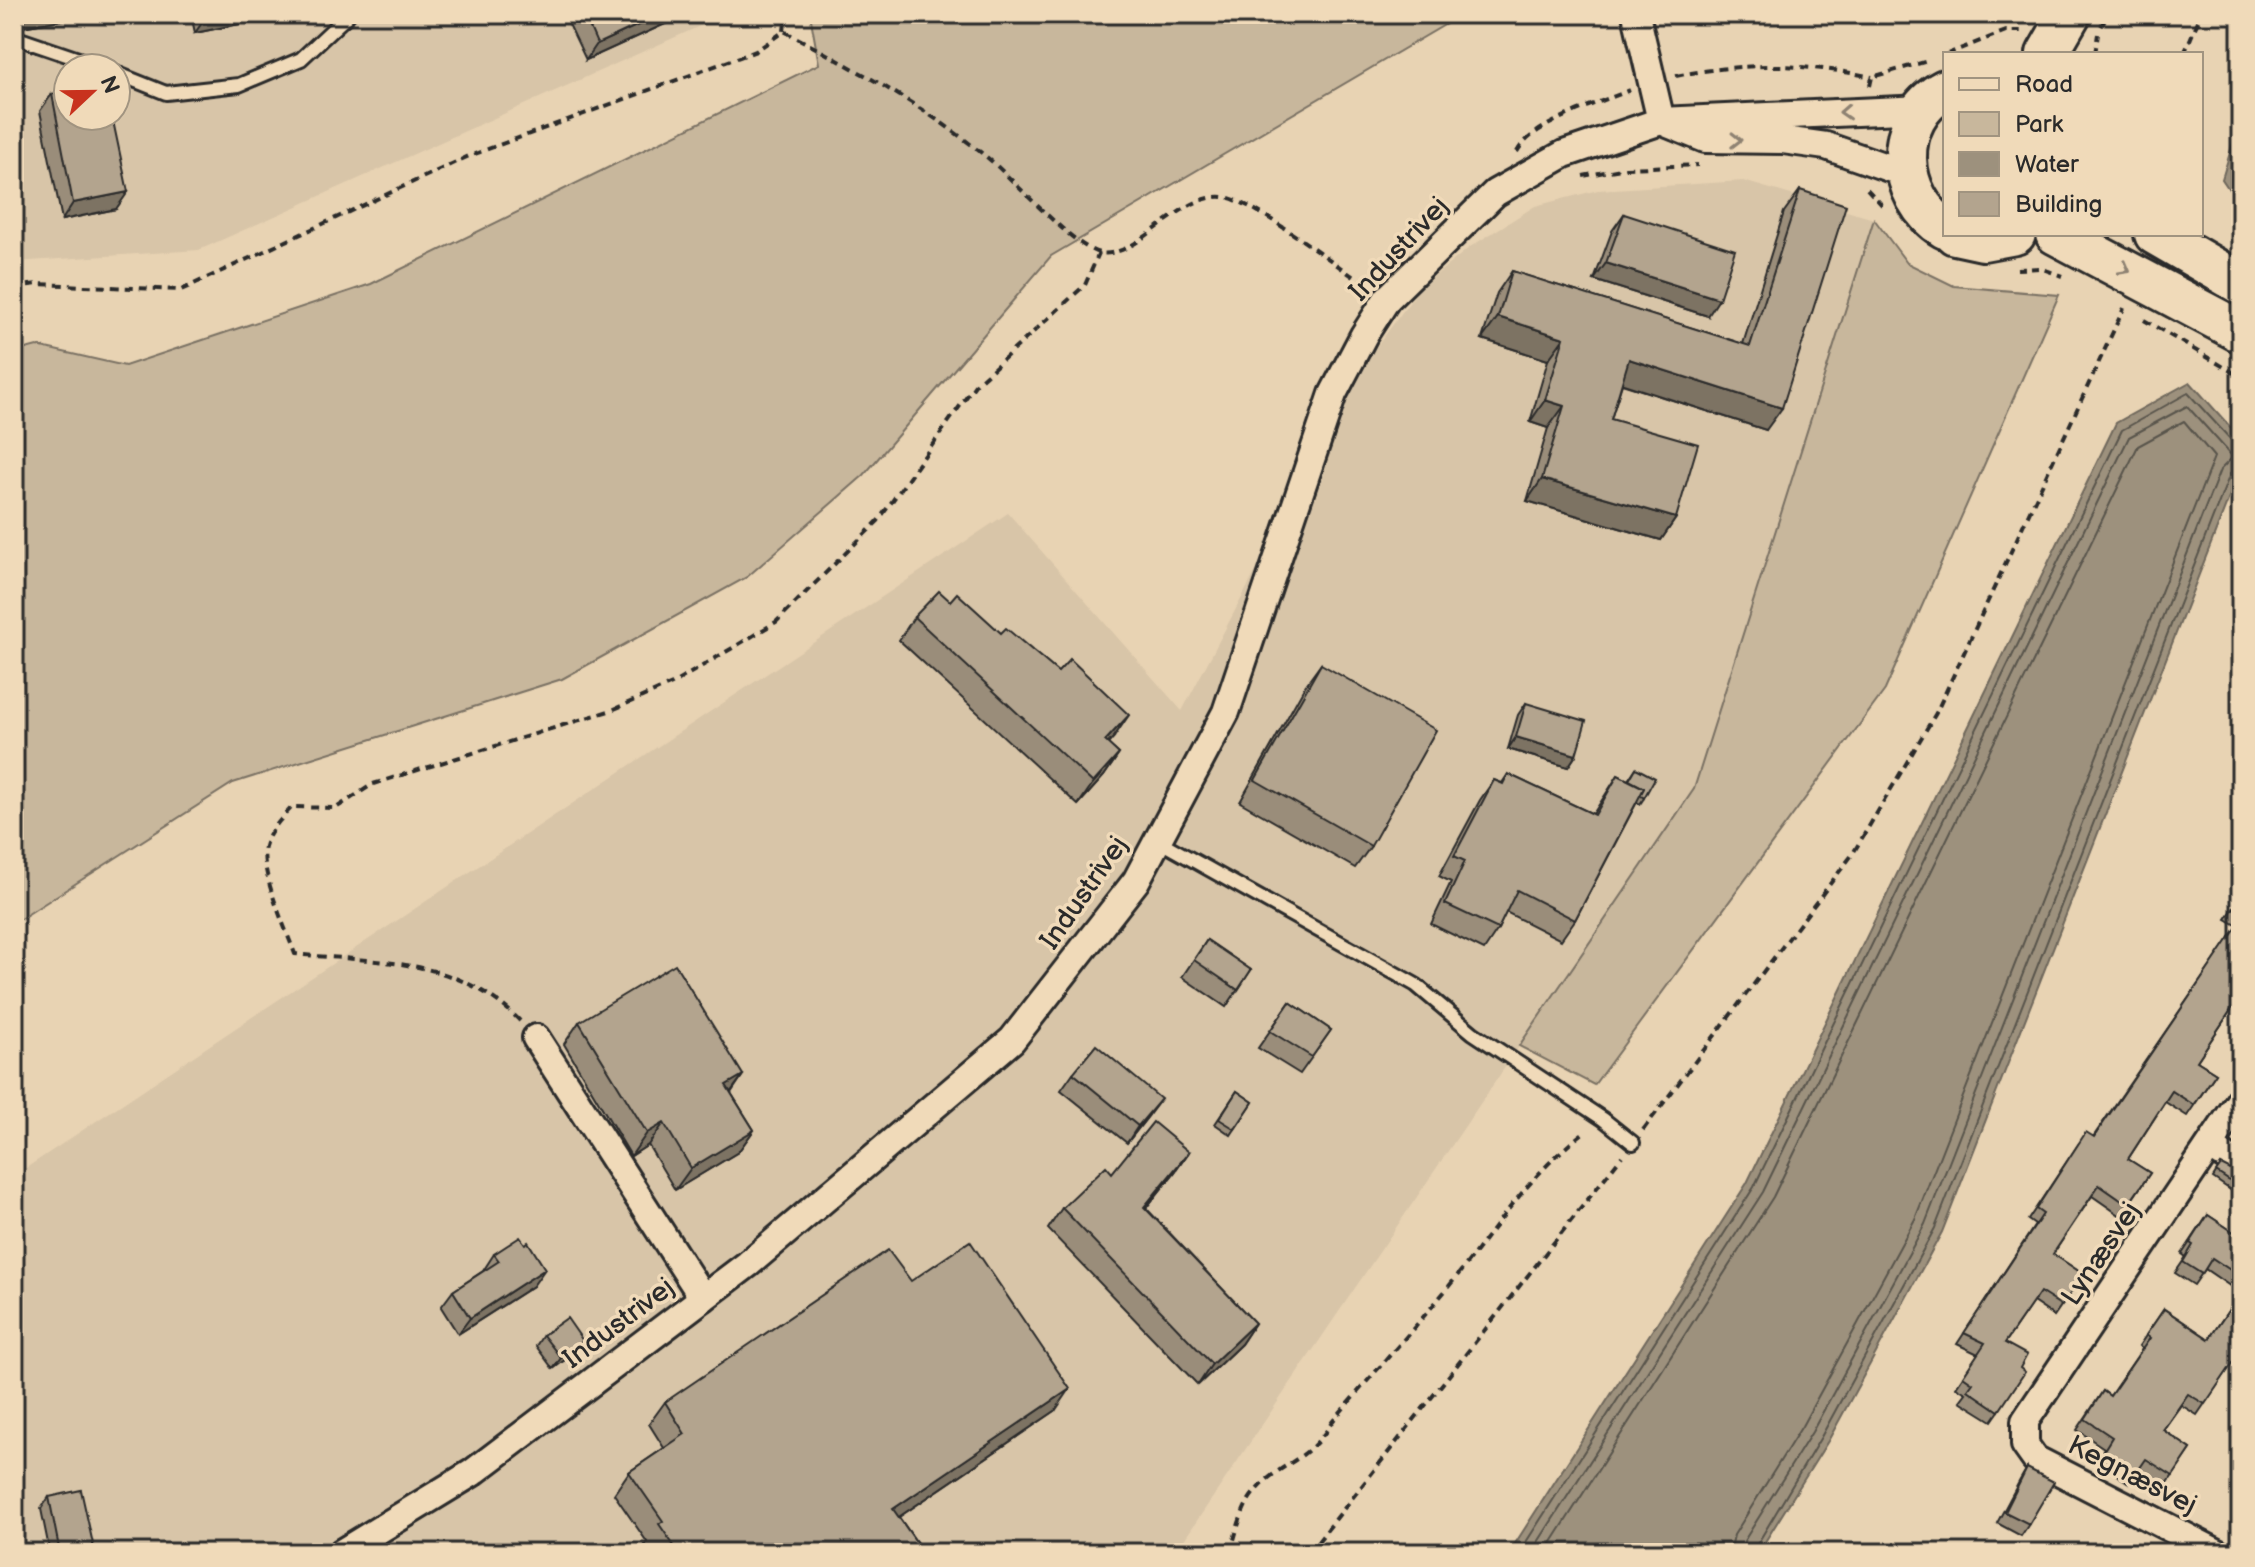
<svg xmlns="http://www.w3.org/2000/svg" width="2255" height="1567" font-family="'Balsamiq Sans',sans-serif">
  <rect width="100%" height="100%" fill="#e8d3b3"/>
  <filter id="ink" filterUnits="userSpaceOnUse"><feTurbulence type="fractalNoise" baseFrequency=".0125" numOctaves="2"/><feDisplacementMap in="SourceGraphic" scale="16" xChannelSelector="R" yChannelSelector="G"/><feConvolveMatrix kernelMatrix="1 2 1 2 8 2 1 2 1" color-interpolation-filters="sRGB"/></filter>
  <g filter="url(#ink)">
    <g fill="#d8c5a8" fill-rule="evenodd">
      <path d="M14,14h713l-528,236 -185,12zM68,68h48v48h-48z"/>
      <polygon points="1743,181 1874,219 1694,789 1175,1553 14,1553 14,1176 1008,513 1182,711 1369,357 1420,288 1470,247 1535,206 1598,190"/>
    </g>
    <g fill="#c8b79c" stroke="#7a7164" stroke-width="2">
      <polygon points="810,14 1463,14 1051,256 864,475 747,577 562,679 233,783 14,923 14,352 37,346 125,366 371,284 819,64"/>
      <polygon points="1874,219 1907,263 1954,286 2059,295 1885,690 1594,1085 1519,1046 1694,789"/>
    </g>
    <g fill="#9d917d" stroke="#6f685c" stroke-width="2">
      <polygon points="2241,116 2241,207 2222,179"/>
      <polygon points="2190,382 2241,439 2241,467 1942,1232 1828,1441 1758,1553 1509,1553 1747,1183 2116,423"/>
    </g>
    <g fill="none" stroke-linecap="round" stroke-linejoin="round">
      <g stroke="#59544c" stroke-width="2">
        <polyline points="1519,1553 1754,1187 2122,430 2188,393 2232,441 2241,444"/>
        <polyline points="1531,1553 1763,1192 2129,437 2187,406 2233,457 2220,470 1925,1224 1812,1432 1744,1541 1742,1553"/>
        <polyline points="1545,1553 1773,1197 2138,446 2184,421 2214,457 1915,1219 1802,1426 1734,1535 1730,1553"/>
        <polyline points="1752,1553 1821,1437 1935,1228 2230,474 2241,468"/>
      </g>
      <defs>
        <g id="lane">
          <polyline points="14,37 105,68"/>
          <polyline points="116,73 166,93 239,85 301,59 349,14"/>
          <polyline points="1157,840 1416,985 1473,1033 1603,1119 1633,1143"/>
        </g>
        <g id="street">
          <polyline points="1636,14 1661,121"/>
          <polyline points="1668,124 1705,139 1783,140 1826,146 1906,174"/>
          <polyline points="536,1038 703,1298"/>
          <polyline points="2211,1147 2241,1167"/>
          <polyline points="341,1553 472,1473 748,1264 1012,1040 1136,881 1226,712 1333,394 1364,335 1387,299 1495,193 1564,154 1661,121 1923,109"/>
          <polyline points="2218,1553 2035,1459 2025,1445 2025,1421 2241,1099"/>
        </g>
        <g id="primary">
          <polyline points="2047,54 2070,14"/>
          <path d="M1945,90c-55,28 -49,109 0,138"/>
          <polyline points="1955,234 1983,240 2015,234"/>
          <polyline points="2056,234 2241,332"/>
          <polyline points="2155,234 2241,284"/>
        </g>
      </defs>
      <use href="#lane" stroke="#2b2b2b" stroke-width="18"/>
      <use href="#street" stroke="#2b2b2b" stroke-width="32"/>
      <use href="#primary" stroke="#2b2b2b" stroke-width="46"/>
      <g stroke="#2b2b2b" stroke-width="4" stroke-dasharray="8 6" stroke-linecap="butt">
        <polyline points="2101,26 2108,14"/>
        <polyline points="784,31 786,14"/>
        <polyline points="1947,54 2006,31 2025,31"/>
        <polyline points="2095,54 2098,34"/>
        <polyline points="2184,54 2201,14"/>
        <path d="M1676,76c67,-14 129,-13 196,1"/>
        <polyline points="1870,86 1872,77 1928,61"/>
        <path d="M1517,152c15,-29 82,-49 113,-62"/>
        <polyline points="1583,176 1626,168 1698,165"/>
        <polyline points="1867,189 1883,206"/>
        <polyline points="2017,269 2040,268 2062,276"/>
        <path d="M14,287l24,-3 143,6 288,-134 287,-105 28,-20c71,38 143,76 205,128 23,19 86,90 111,94 40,6 78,-60 124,-56 27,2 114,70 143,89"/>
        <polyline points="2144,320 2241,377"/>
        <path d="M520,1021c-64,-65 -141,-58 -225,-67 -9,-25 -38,-87 -29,-111 5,-14 16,-25 26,-36l44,1 37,-24 239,-74 60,-26 104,-62 102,-101 97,-136 110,-100 14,-32"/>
        <polyline points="1643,1130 1852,855 1936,713 2124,308"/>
        <path d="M1230,1553c6,-18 11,-44 23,-59 25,-32 54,-30 79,-72 37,-44 76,-86 113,-131 46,-56 83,-117 142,-161"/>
        <polyline points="1309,1553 1622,1156"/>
      </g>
      <use href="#lane" stroke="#f0dab9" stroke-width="12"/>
      <use href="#street" stroke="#f0dab9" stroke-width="26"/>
      <use href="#primary" stroke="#f0dab9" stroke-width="40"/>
    </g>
    <g fill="#9a8d7a" stroke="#2b2b2b" stroke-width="2">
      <polygon points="14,14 95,14 16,28"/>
      <polygon points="191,14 247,14 239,24 195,33"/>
      <polygon points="571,14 687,14 586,60 567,20"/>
      <polygon points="52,94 116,209 62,220 40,111"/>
      <polygon points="1800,190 1766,430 1622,384 1611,419 1676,518 1661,540 1527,501 1548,428 1530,422 1548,360 1482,339 1497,293 1512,271 1743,344 1784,212"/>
      <polygon points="1624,214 1708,316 1594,280 1612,231"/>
      <polygon points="950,601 1114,737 1108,744 1119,754 1104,776 1078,805 899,640 914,617"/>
      <polygon points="1321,664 1371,846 1355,868 1240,802 1305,686"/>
      <polygon points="1526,703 1576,755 1568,767 1508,749 1518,715"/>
      <polygon points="1636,768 1644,798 1640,804 1637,802 1575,920 1561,940 1506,912 1498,929 1484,950 1431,924 1451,882 1439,876 1480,800 1494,780 1502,783 1508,774 1593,814 1618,775 1628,780"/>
      <polygon points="2241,897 2241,1007 2235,1004 2197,1061 2216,1073 2187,1116 2165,1102 2128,1159 2150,1173 2121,1216 2092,1196 2053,1254 2083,1274 2054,1316 2033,1302 2005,1343 1999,1411 1992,1421 1960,1401 1966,1393 1956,1387 1978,1354 1957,1344 2035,1225 2028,1220 2079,1143 2093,1137 2238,926 2226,919"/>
      <polygon points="1207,940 1251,970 1226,1007 1182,977"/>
      <polygon points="1290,1002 1331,1030 1300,1074 1258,1048"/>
      <polygon points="579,1022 743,1075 731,1093 754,1130 738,1152 675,1190 648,1145 631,1156 564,1044"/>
      <polygon points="1073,1073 1149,1115 1127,1143 1061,1090"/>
      <polygon points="1237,1091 1253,1102 1231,1135 1215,1124"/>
      <polygon points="1189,1152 1175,1172 1146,1208 1255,1323 1241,1344 1198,1385 1048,1229 1062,1208 1112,1173"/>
      <polygon points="2221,1165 2241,1184 2235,1193 2213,1178"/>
      <polygon points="2208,1215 2241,1237 2241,1356 2238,1355 2197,1415 2181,1405 2163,1430 2191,1449 2165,1487 2138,1470 2129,1483 2096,1461 2104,1448 2077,1430 2103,1391 2110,1396 2142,1349 2139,1346 2164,1309 2209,1339 2240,1293 2205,1269 2194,1285 2175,1273 2186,1257 2182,1254"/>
      <polygon points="525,1244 533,1286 458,1334 441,1307 453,1291 483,1271 494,1254"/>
      <polygon points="911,1281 1055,1411 899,1517 924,1553 648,1553 644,1546 647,1542 614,1494 629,1472 664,1448 649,1424 665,1402"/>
      <polygon points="543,1335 583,1341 575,1352 553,1369 536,1346"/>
      <polygon points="2027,1468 2029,1524 2021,1536 1997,1523 2020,1480"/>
      <polygon points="49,1497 95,1553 50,1553 41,1509"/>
    </g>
    <g fill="#7d7363" stroke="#2b2b2b" stroke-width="2">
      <polygon points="26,14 95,14 16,28"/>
      <polygon points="208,14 247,14 239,24 195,33"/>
      <polygon points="662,14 687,14 586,60 597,44"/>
      <polygon points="128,192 116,209 62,220 73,203"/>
      <polygon points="1606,263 1719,299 1708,316 1594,280"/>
      <polygon points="1498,317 1564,338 1548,360 1482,339"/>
      <polygon points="1629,359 1782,408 1766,430 1614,381"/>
      <polygon points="1545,400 1564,406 1548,428 1530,422"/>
      <polygon points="1542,479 1676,518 1661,540 1527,501"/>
      <polygon points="1129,715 1114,737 1089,763 1105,741"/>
      <polygon points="1516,737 1576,755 1568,767 1508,749"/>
      <polygon points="1119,754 1104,776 1078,805 1093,783"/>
      <polygon points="743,1075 727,1097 726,1085"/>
      <polygon points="1161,1099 1149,1115 1127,1143 1138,1126"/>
      <polygon points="664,1123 648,1145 631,1156 647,1133"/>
      <polygon points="754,1130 738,1152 675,1190 691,1168"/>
      <polygon points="1189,1152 1175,1172 1130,1228 1144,1207"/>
      <polygon points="545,1269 533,1286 458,1334 470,1318"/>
      <polygon points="1255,1323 1241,1344 1198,1385 1212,1364"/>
      <polygon points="583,1341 575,1352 553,1369 561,1358"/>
      <polygon points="1070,1389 1055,1411 878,1531 893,1509"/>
    </g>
    <g fill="#b3a48e" stroke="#2b2b2b" stroke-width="2">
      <polygon points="584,14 662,14 597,44"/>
      <polygon points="68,91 68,116 112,116 128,192 73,203 52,94"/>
      <polygon points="1800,190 1846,205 1782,408 1629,359 1611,419 1698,444 1676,518 1542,479 1564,406 1545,400 1564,338 1498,317 1512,271 1750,346"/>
      <polygon points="1624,214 1735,250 1719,299 1606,263"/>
      <polygon points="939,591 950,601 957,593 1001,633 1006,628 1058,672 1070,659 1129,715 1105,741 1119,754 1093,783 914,617"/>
      <polygon points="1321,664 1436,730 1371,846 1255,780"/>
      <polygon points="1526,703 1586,721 1576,755 1516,737"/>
      <polygon points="1636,768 1655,778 1644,798 1640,795 1644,788 1629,780"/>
      <polygon points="1508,774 1595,815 1618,775 1644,788 1575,920 1517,890 1498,929 1445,904 1465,861 1454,856 1494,780 1503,784"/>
      <polygon points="2241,898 2241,913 2234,908"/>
      <polygon points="2241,921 2241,995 2197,1061 2216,1073 2194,1105 2172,1091 2128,1159 2150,1173 2128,1205 2099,1185 2053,1254 2083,1274 2062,1306 2040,1292 2005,1343 2027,1355 2020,1368 2025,1372 1999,1411 1968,1390 1973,1383 1963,1376 1985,1343 1964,1333 2043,1214 2036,1209 2086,1132 2094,1137"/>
      <polygon points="1207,940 1251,970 1238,990 1194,960"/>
      <polygon points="675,964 743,1075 726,1085 754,1130 691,1168 664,1123 647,1133 579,1022"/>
      <polygon points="1290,1002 1331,1030 1312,1057 1270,1031"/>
      <polygon points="1096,1045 1161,1099 1138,1126 1073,1073"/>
      <polygon points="1237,1091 1253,1102 1235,1129 1219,1119"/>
      <polygon points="1153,1122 1189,1152 1144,1207 1255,1323 1212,1364 1062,1208 1106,1166 1112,1173"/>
      <polygon points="2221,1165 2241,1175 2241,1184 2239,1187 2216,1172"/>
      <polygon points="2208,1215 2241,1237 2241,1277 2212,1258 2202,1274 2183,1262 2193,1245 2190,1243"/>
      <polygon points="520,1237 525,1244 528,1242 545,1269 470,1318 453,1291 499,1261 494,1254"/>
      <polygon points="970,1241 1070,1389 893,1509 924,1553 679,1553 659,1524 663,1521 629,1472 685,1434 665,1402 888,1250 911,1281"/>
      <polygon points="2241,1292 2241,1351 2205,1404 2188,1394 2163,1430 2191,1449 2173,1476 2146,1459 2137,1472 2104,1450 2112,1437 2085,1419 2103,1391 2110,1396 2150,1338 2146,1335 2164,1309 2209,1339"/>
      <polygon points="567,1318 583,1341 561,1358 543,1335"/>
      <polygon points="2027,1468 2054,1482 2029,1524 2005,1512"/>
      <polygon points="81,1490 95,1553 60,1553 49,1497"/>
    </g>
    <defs><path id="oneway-chevron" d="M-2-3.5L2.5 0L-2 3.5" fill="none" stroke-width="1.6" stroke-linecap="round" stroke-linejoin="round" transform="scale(2)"/></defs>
    <g stroke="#8e8272">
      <use href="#oneway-chevron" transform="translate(1845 112) rotate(177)"/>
      <use href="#oneway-chevron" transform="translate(1736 140) rotate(1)"/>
      <use href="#oneway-chevron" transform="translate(2125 269) rotate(29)"/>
    </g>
  </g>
  <g text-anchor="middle" stroke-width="7" stroke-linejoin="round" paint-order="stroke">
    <g font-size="28" fill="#2b2b2b" stroke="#f0dab9">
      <text transform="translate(1398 248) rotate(-47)" y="10">Industrivej</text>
      <text transform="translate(1083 892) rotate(-55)" y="10">Industrivej</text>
      <text transform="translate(2100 1253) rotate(-56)" y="10">Lynæsvej</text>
      <text transform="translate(618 1322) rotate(-37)" y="10">Industrivej</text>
      <text transform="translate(2133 1474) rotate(27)" y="10">Kegnæsvej</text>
    </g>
  </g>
  <rect width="2255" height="1567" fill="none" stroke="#f0dab9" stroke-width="48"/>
  <rect x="24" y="24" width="2207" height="1519" fill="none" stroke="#2b2b2b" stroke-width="3" filter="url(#ink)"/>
  <rect x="1943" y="52" width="260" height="184" fill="#f0dab9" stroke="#a19480" stroke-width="2"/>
  <rect x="1959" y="78" width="40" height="12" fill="#f0dab9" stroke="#a19480" stroke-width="2"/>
  <text x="2015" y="92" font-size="24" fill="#2b2b2b">Road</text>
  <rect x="1959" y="112" width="40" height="24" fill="#c8b79c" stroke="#a19480" stroke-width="2"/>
  <text x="2015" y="132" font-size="24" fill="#2b2b2b">Park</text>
  <rect x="1959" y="152" width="40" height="24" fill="#9d917d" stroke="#a19480" stroke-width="2"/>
  <text x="2015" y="172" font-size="24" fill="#2b2b2b">Water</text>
  <rect x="1959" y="192" width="40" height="24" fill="#b3a48e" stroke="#a19480" stroke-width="2"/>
  <text x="2015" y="212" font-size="24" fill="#2b2b2b">Building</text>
  <g transform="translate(92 92) rotate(68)"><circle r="38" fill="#f0dab9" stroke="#a19480" stroke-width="2"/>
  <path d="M0-6L14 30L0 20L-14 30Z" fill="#c8321e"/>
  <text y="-12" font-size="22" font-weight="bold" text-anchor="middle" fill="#2b2b2b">N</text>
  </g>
</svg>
